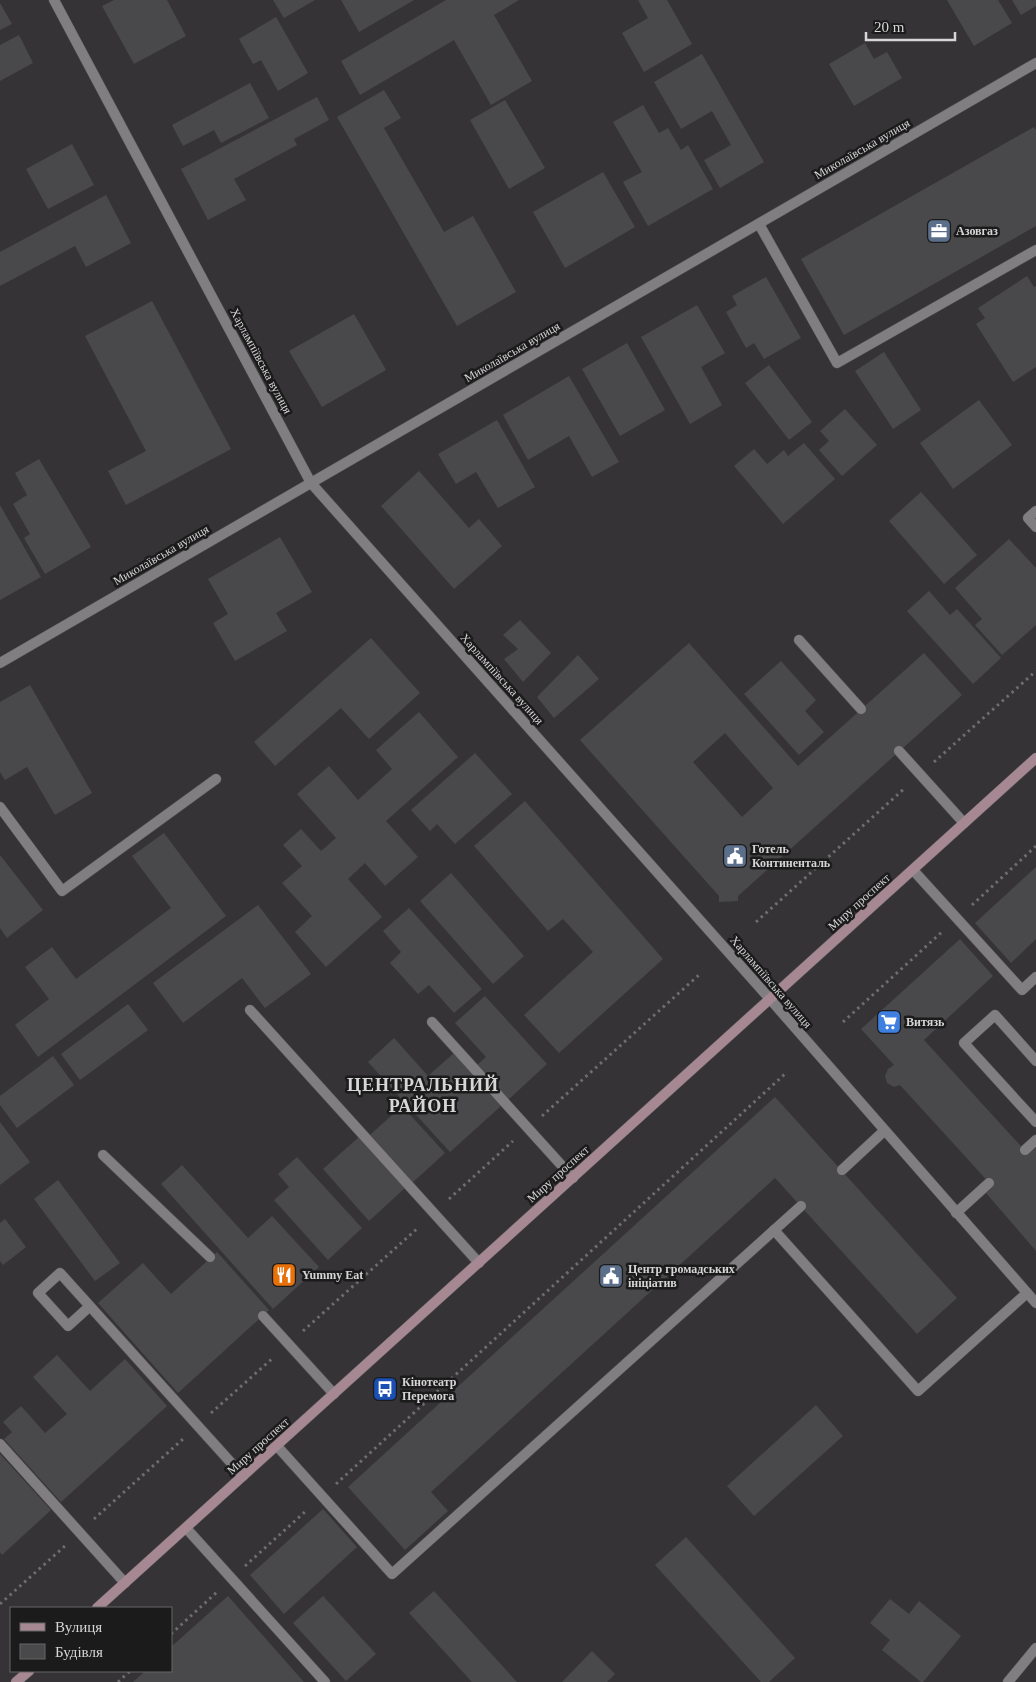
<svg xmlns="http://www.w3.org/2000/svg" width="1036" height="1682" font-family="Georgia,serif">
  <rect width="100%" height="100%" fill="#353335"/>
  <g fill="#49494c" fill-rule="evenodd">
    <polygon points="114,0 167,0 186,36 134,64 102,6"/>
    <polygon points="273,0 315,0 284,18"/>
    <polygon points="341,0 414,0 359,32"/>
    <polygon points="446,0 519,0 494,15 532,81 491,105 454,40 360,95 341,61"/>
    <polygon points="638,0 667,0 692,44 644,72 622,33 648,18"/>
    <polygon points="947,0 998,0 1012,23 974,46"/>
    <polygon points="1012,0 1036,0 1036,6 1021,15"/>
    <polygon points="0,3 12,24 0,30"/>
    <polygon points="276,17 308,73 278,91 261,60 253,64 239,39"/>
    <polygon points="19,35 33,63 0,81 0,45"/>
    <polygon points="865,43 874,59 887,52 902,78 854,106 829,64"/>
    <polygon points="702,54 764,162 720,188 704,160 731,145 712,111 681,129 654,82"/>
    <polygon points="250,83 269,118 221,143 214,130 183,146 172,125"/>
    <polygon points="384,90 401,118 384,128 444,232 473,216 516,292 457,326 337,117"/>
    <polygon points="317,97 329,120 294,139 297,145 234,179 246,200 208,220 181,169"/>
    <polygon points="505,100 545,168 509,189 470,120"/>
    <polygon points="643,105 659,133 668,128 681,150 688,145 713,189 648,226 623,182 642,172 613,122"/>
    <polygon points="1034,127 1036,130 1036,226 844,335 801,259"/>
    <polygon points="72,144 94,185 48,209 26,169"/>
    <polygon points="603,172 635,227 565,268 533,212"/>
    <polygon points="106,195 131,243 86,267 75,246 0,286 0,252"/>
    <polygon points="1027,276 1034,287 1036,286 1036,367 1013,382 976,324 985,318 978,308"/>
    <polygon points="766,277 801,338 764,359 754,343 746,348 726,312 737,305 732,296"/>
    <polygon points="152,301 231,449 126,505 108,471 146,451 85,336"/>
    <polygon points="697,305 725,353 701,367 722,405 690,424 641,337"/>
    <polygon points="354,314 386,370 322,407 289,351"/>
    <polygon points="627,343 665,410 620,436 582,369"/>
    <polygon points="884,352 921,410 893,429 855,371"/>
    <polygon points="769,365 812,422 789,440 745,383"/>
    <polygon points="569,376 619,462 592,477 569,436 528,460 503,415"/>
    <polygon points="979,400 1012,445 953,489 920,443"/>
    <polygon points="845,409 877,445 842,476 819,450 829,441 820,431"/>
    <polygon points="497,420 535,487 498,508 476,472 456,484 438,454"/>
    <polygon points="804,443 835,479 783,524 734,466 754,449 767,464 784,450 788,456"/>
    <polygon points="39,459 91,547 45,574 24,538 30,534 13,504 27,495 15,473"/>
    <polygon points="419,471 469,528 479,519 502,546 454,589 381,506"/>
    <polygon points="921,492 977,555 944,584 889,521"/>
    <polygon points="0,505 41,577 0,600"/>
    <polygon points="280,537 312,592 276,613 287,631 235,661 213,623 228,614 208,579"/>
    <polygon points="1009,539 1036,568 1036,625 1002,655 975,625 982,619 955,588"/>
    <polygon points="929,591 950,615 957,609 1001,658 973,684 907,611"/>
    <polygon points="520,620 551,653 523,682 504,659 518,649 503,635"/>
    <polygon points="371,638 420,693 369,739 341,708 275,766 254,742"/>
    <path d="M689,643l109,123 126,-113 38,42 -224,201v5l-19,1v-6l-139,-156zM725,733l48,55 -31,29 -49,-55z"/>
    <polygon points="578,655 599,679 554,718 537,697"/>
    <polygon points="781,661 816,700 805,711 824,732 799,755 744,694"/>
    <polygon points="30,685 92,793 55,815 27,767 5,780 0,772 0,702"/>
    <polygon points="419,712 458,757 386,821 418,857 385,886 365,863 348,879 382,917 326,967 295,932 312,916 282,883 302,866 283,845 301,829 321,851 336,838 297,794 329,766 358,800 392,769 376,750"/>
    <polygon points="475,753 512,794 455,844 437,824 430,831 411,810"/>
    <polygon points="525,801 663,959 559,1053 524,1015 593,952 563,919 548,931 474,846"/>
    <polygon points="164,833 226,916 38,1057 15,1025 49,999 25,967 52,947 76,979 171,908 132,856"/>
    <polygon points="0,855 43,910 7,938 0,928"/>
    <polygon points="1036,867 1036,939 1011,963 975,923"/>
    <polygon points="451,873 524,956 493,984 420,901"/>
    <polygon points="258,905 311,974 265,1008 242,978 183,1023 153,983"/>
    <polygon points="409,908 482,989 454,1013 429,985 418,994 390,963 401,952 383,931"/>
    <polygon points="960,939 993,976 924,1040 1028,1154 1036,1148 1036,1251 986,1193 993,1187 900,1085 894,1087 887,1083 885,1076 888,1069 894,1065 861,1029"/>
    <polygon points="485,996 547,1064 508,1100 477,1065 486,1057 455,1023"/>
    <polygon points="128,1004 148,1030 80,1080 61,1054"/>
    <polygon points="394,1038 428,1076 454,1053 501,1106 450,1152 368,1062"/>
    <polygon points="53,1056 74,1085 17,1128 0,1105 0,1096"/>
    <polygon points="775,1097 957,1298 917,1334 775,1178 431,1492 448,1511 405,1550 348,1487"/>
    <polygon points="402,1106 445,1153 412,1183 370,1135"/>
    <polygon points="0,1122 30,1162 0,1185"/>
    <polygon points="359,1137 405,1188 369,1221 323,1169"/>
    <polygon points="297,1157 362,1228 328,1260 274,1200 289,1187 278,1174"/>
    <polygon points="182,1165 248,1238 272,1216 319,1267 273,1309 161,1184"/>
    <polygon points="58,1180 120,1263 95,1281 34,1199"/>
    <polygon points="5,1219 26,1247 3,1265 0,1261 0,1223"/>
    <polygon points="217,1252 269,1310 178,1393 98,1303 143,1263 171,1294"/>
    <polygon points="57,1355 90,1391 125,1359 167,1406 61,1502 4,1439 12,1432 3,1422 21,1406 45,1433 67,1414 33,1377"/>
    <polygon points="816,1405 843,1436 754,1516 727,1486"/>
    <polygon points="0,1454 51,1510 2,1555 0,1552"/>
    <polygon points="323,1509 357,1547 284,1614 250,1575"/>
    <polygon points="686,1537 795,1658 769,1682 761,1682 655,1565"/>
    <polygon points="434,1591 517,1682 472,1682 409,1613"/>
    <polygon points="228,1596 304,1682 133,1682 145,1671 171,1671 171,1647"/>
    <polygon points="323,1596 376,1654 346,1681 293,1623"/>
    <polygon points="890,1599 909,1614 919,1601 961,1636 923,1682 921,1682 882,1650 890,1640 870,1623"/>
    <polygon points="592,1651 615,1674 607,1682 562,1682"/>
  </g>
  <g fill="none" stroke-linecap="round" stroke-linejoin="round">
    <defs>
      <g id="service">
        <polyline points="759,224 837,363 1036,250"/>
        <polyline points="1036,511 1028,518 1036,527"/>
        <polyline points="799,640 861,709"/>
        <polyline points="899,751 964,823"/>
        <polyline points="0,807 62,891 216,779"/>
        <polyline points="913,870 1022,990 1036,977"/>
        <polyline points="250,1010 479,1263"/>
        <polyline points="432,1022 573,1178"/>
        <polyline points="1036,1061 995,1015 964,1043 1036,1122"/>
        <polyline points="1025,1150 1036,1140"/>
        <polyline points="103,1155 210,1257"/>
        <polyline points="842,1170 884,1131"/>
        <polyline points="956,1213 989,1183"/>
        <polyline points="774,1230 918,1391 1027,1293"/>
        <polyline points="90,1306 68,1326 38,1293 60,1273 243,1476"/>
        <polyline points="263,1316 334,1394"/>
        <polyline points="0,1444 125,1583"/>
        <polyline points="277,1446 392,1574 801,1206"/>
        <polyline points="186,1528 325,1682"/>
      </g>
      <g id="minor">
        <polyline points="54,0 311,483 770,999 1036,1303"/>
        <polyline points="0,663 1036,63"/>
        <polyline points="1008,1682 1036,1648"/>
      </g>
      <g id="secondary">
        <polyline points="97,1608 1036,758"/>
        <polyline points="16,1682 29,1671"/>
      </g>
    </defs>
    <use href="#service" stroke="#504f51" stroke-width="11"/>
    <use href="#minor" stroke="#504f51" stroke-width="11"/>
    <use href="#secondary" stroke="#504f51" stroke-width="11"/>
    <g stroke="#6f6e6f" stroke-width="3" stroke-dasharray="2.5 4" stroke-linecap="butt">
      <polyline points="934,762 1036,671"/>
      <polyline points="972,905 1036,846"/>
      <polyline points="756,922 905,788"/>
      <polyline points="843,1022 943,931"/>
      <polyline points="542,1116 700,974"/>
      <polyline points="449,1199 513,1141"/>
      <polyline points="303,1331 419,1227"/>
      <polyline points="211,1413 274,1357"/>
      <polyline points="336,1484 786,1073"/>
      <polyline points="94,1519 183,1439"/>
      <polyline points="245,1566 307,1510"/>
      <polyline points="0,1604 66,1545"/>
      <polyline points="171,1634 217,1592"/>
      <polyline points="118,1682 130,1671"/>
    </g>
    <use href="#service" stroke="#817e82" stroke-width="10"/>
    <use href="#minor" stroke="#817e82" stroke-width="10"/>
    <use href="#secondary" stroke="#a58891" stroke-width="10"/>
  </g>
  <defs>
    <symbol id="office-square" viewBox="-11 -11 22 22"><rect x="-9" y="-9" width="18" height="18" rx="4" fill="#5c6f8a" stroke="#1c1b1c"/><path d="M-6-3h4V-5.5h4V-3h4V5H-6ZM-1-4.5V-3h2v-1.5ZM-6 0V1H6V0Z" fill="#fff"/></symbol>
    <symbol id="civic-square" viewBox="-11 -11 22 22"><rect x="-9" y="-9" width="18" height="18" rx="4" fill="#5c6f8a" stroke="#1c1b1c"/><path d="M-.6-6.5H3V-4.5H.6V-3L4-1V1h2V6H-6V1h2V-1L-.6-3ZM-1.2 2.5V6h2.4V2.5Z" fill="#fff"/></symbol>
    <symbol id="supermarket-square" viewBox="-11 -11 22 22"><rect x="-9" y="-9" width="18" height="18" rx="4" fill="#3f7fe0" stroke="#1c1b1c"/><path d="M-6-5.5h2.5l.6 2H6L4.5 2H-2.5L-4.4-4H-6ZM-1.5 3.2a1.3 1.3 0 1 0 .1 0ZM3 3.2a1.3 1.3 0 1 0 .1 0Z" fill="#fff"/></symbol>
    <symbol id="restaurant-square" viewBox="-11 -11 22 22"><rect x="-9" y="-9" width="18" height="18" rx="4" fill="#e8710a" stroke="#1c1b1c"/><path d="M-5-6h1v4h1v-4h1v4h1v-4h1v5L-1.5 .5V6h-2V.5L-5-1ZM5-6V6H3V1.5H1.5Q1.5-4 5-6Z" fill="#fff"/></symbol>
    <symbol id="bus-square" viewBox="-11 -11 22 22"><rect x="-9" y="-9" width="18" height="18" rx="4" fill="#1a4fb4" stroke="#1c1b1c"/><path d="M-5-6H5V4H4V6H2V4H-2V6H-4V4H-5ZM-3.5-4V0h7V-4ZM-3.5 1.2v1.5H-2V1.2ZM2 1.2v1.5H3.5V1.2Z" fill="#fff"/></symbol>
  </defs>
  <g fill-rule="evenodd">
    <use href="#office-square" x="925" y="217" width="28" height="28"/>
    <use href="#civic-square" x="721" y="842" width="28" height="28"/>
    <use href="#supermarket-square" x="875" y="1008" width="28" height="28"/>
    <use href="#restaurant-square" x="270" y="1261" width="28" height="28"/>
    <use href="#civic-square" x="597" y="1262" width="28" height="28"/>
    <use href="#bus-square" x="371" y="1375" width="28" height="28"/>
  </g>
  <g text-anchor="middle" stroke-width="5" stroke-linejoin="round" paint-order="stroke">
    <g font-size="12" fill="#d7d6d7" stroke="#1c1b1c">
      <text transform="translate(862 149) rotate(-30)" y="4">Миколаївська вулиця</text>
      <text transform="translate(512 352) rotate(-30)" y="4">Миколаївська вулиця</text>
      <text transform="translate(261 361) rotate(62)" y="4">Харлампіївська вулиця</text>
      <text transform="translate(161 555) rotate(-30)" y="4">Миколаївська вулиця</text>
      <text transform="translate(502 679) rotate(48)" y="4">Харлампіївська вулиця</text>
      <text transform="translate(859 902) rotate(-42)" y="4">Миру проспект</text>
      <text transform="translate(771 982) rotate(49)" y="4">Харлампіївська вулиця</text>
      <text transform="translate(558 1174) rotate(-42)" y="4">Миру проспект</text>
      <text transform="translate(258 1446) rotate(-42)" y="4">Миру проспект</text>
    </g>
    <g font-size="12" font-weight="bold" fill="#d7d6d7" stroke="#1c1b1c" text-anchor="start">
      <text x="956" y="235">Азовгаз</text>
      <text x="752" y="853">Готель<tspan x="752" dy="14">Континенталь</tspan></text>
      <text x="906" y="1026">Витязь</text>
      <text x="628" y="1273">Центр громадських<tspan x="628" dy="14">ініціатив</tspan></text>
      <text x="302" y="1279">Yummy Eat</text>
      <text x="402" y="1386">Кінотеатр<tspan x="402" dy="14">Перемога</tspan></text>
    </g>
    <g font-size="18" font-weight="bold" letter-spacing="1" fill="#d7d6d7" stroke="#1c1b1c">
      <text x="423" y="1091">ЦЕНТРАЛЬНИЙ<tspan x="423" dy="21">РАЙОН</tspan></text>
    </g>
  </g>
  <rect x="10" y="1607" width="162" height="65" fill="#1c1b1c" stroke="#676667"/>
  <rect x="20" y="1623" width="25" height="8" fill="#a58891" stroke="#676667"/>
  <text x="55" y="1632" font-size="15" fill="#d7d6d7">Вулиця</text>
  <rect x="20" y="1644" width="25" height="15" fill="#49494c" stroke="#676667"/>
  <text x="55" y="1657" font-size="15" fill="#d7d6d7">Будівля</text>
  <path d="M866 32v8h89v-8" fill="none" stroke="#d7d6d7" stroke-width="2.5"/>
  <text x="874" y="32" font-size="15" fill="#d7d6d7" stroke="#1c1b1c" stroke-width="4" paint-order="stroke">20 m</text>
</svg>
